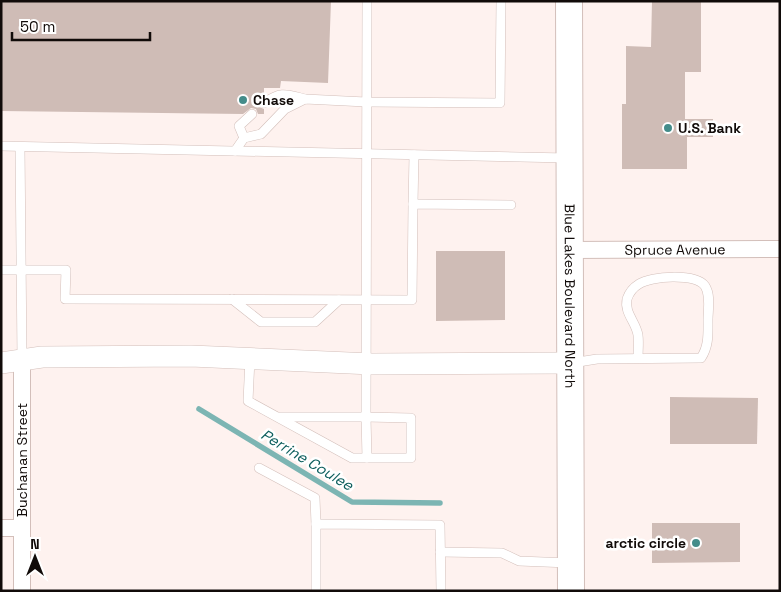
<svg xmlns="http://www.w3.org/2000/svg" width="781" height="592" font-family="'Space Grotesk',sans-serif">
  <rect width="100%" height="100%" fill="#fef2ef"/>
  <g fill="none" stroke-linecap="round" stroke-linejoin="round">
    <polyline stroke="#7cb5b3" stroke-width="5.5" points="199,409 352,502 440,503"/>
  </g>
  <g fill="#cfbcb6">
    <polygon points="1,1 331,1 328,83 281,81 280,88 264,88 264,95 259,100 258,103 259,107 264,109 264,114 258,114 256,109 251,108 243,114 1,111"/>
    <polygon points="652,1 701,1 701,72 685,72 685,119 713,119 713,137 687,137 687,169 622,169 622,104 626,104 626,46 651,47"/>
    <polygon points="436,251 505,251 505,320 436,321"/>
    <polygon points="670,397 758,398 757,444 670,444"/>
    <polygon points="652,523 740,523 740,562 652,563"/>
  </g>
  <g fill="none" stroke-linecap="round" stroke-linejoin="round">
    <defs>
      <g id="service">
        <path d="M264,103c17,-12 22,-9 41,-4"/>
        <polyline points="244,138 239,126 252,114"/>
        <polyline points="1,146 567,158"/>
        <polyline points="20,147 22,359"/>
        <polyline points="235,151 244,138 261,134 285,109 305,99 366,102 500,103 501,1"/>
        <polyline points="413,204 414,155"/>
        <polyline points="1,270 66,270 65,299 412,300 413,204 511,205"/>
        <polyline points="232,299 261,322 315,322 339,300"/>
        <polyline points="250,359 248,401 352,458 411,458 411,418 366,417 367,1"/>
        <path d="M572,363l25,-4 104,-1c8,-12 7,-24 7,-38 0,-10 3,-25 -3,-34 -10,-13 -54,-10 -66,-2 -5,3 -10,9 -12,15 -3,14 9,23 11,36 1,8 0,16 0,23"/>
        <polyline points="280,417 366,417 367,458"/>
        <polyline points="259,468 315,498 316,524"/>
        <polyline points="440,552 502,553 519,561 569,563"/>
        <polyline points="316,591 316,524 440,525 441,591"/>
      </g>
      <g id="minor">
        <path id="s1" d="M570,250l210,-1"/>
        <polyline points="22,359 22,591"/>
        <polyline points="1,528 22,528"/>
      </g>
      <polyline id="tertiary" points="1,363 42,357 191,356 372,364 570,363"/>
      <g id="primary">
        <path id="s2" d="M569,1l2,590"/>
      </g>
    </defs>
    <use href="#service" stroke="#d3bfba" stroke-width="10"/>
    <use href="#minor" stroke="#d3bfba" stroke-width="18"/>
    <use href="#tertiary" stroke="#d3bfba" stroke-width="22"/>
    <use href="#primary" stroke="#d3bfba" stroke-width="28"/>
    <use href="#service" stroke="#fff" stroke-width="9"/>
    <use href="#minor" stroke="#fff" stroke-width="16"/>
    <use href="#tertiary" stroke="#fff" stroke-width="21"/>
    <use href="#primary" stroke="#fff" stroke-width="26"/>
  </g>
  <g fill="#448c8a" stroke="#fff" stroke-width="2">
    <circle cx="243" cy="100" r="5"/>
    <circle cx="668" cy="128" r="5"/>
    <circle cx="696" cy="543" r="5"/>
  </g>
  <g text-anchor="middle" stroke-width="5" stroke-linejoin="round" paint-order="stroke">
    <g font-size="14" font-weight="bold" fill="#110b09" stroke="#fff" text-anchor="start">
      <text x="253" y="105">Chase</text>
      <text x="678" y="133">U.S. Bank</text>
      <text x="686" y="548" text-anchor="end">arctic circle</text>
    </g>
    <g font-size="14" fill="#110b09" stroke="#fff">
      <text dy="5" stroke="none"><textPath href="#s1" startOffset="105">Spruce Avenue</textPath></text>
      <text dy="5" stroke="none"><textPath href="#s2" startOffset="295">Blue Lakes Boulevard North</textPath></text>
      <text transform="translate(22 460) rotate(-90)" y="5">Buchanan Street</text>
    </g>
    <g font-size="15" font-style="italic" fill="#0d5e5d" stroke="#fff">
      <text transform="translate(307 460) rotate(31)" y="5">Perrine Coulee</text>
    </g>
  </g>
  <rect width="781" height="592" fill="none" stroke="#110b09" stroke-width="5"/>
  <g transform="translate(35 557)" stroke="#ffffff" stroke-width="4" paint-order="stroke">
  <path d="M0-4L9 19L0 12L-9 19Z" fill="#110b09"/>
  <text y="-8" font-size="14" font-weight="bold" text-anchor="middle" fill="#110b09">N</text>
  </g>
  <path d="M12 32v8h138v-8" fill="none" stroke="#110b09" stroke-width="2.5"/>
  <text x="20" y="32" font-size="15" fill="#110b09" stroke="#ffffff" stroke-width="4" paint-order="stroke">50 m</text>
</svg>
